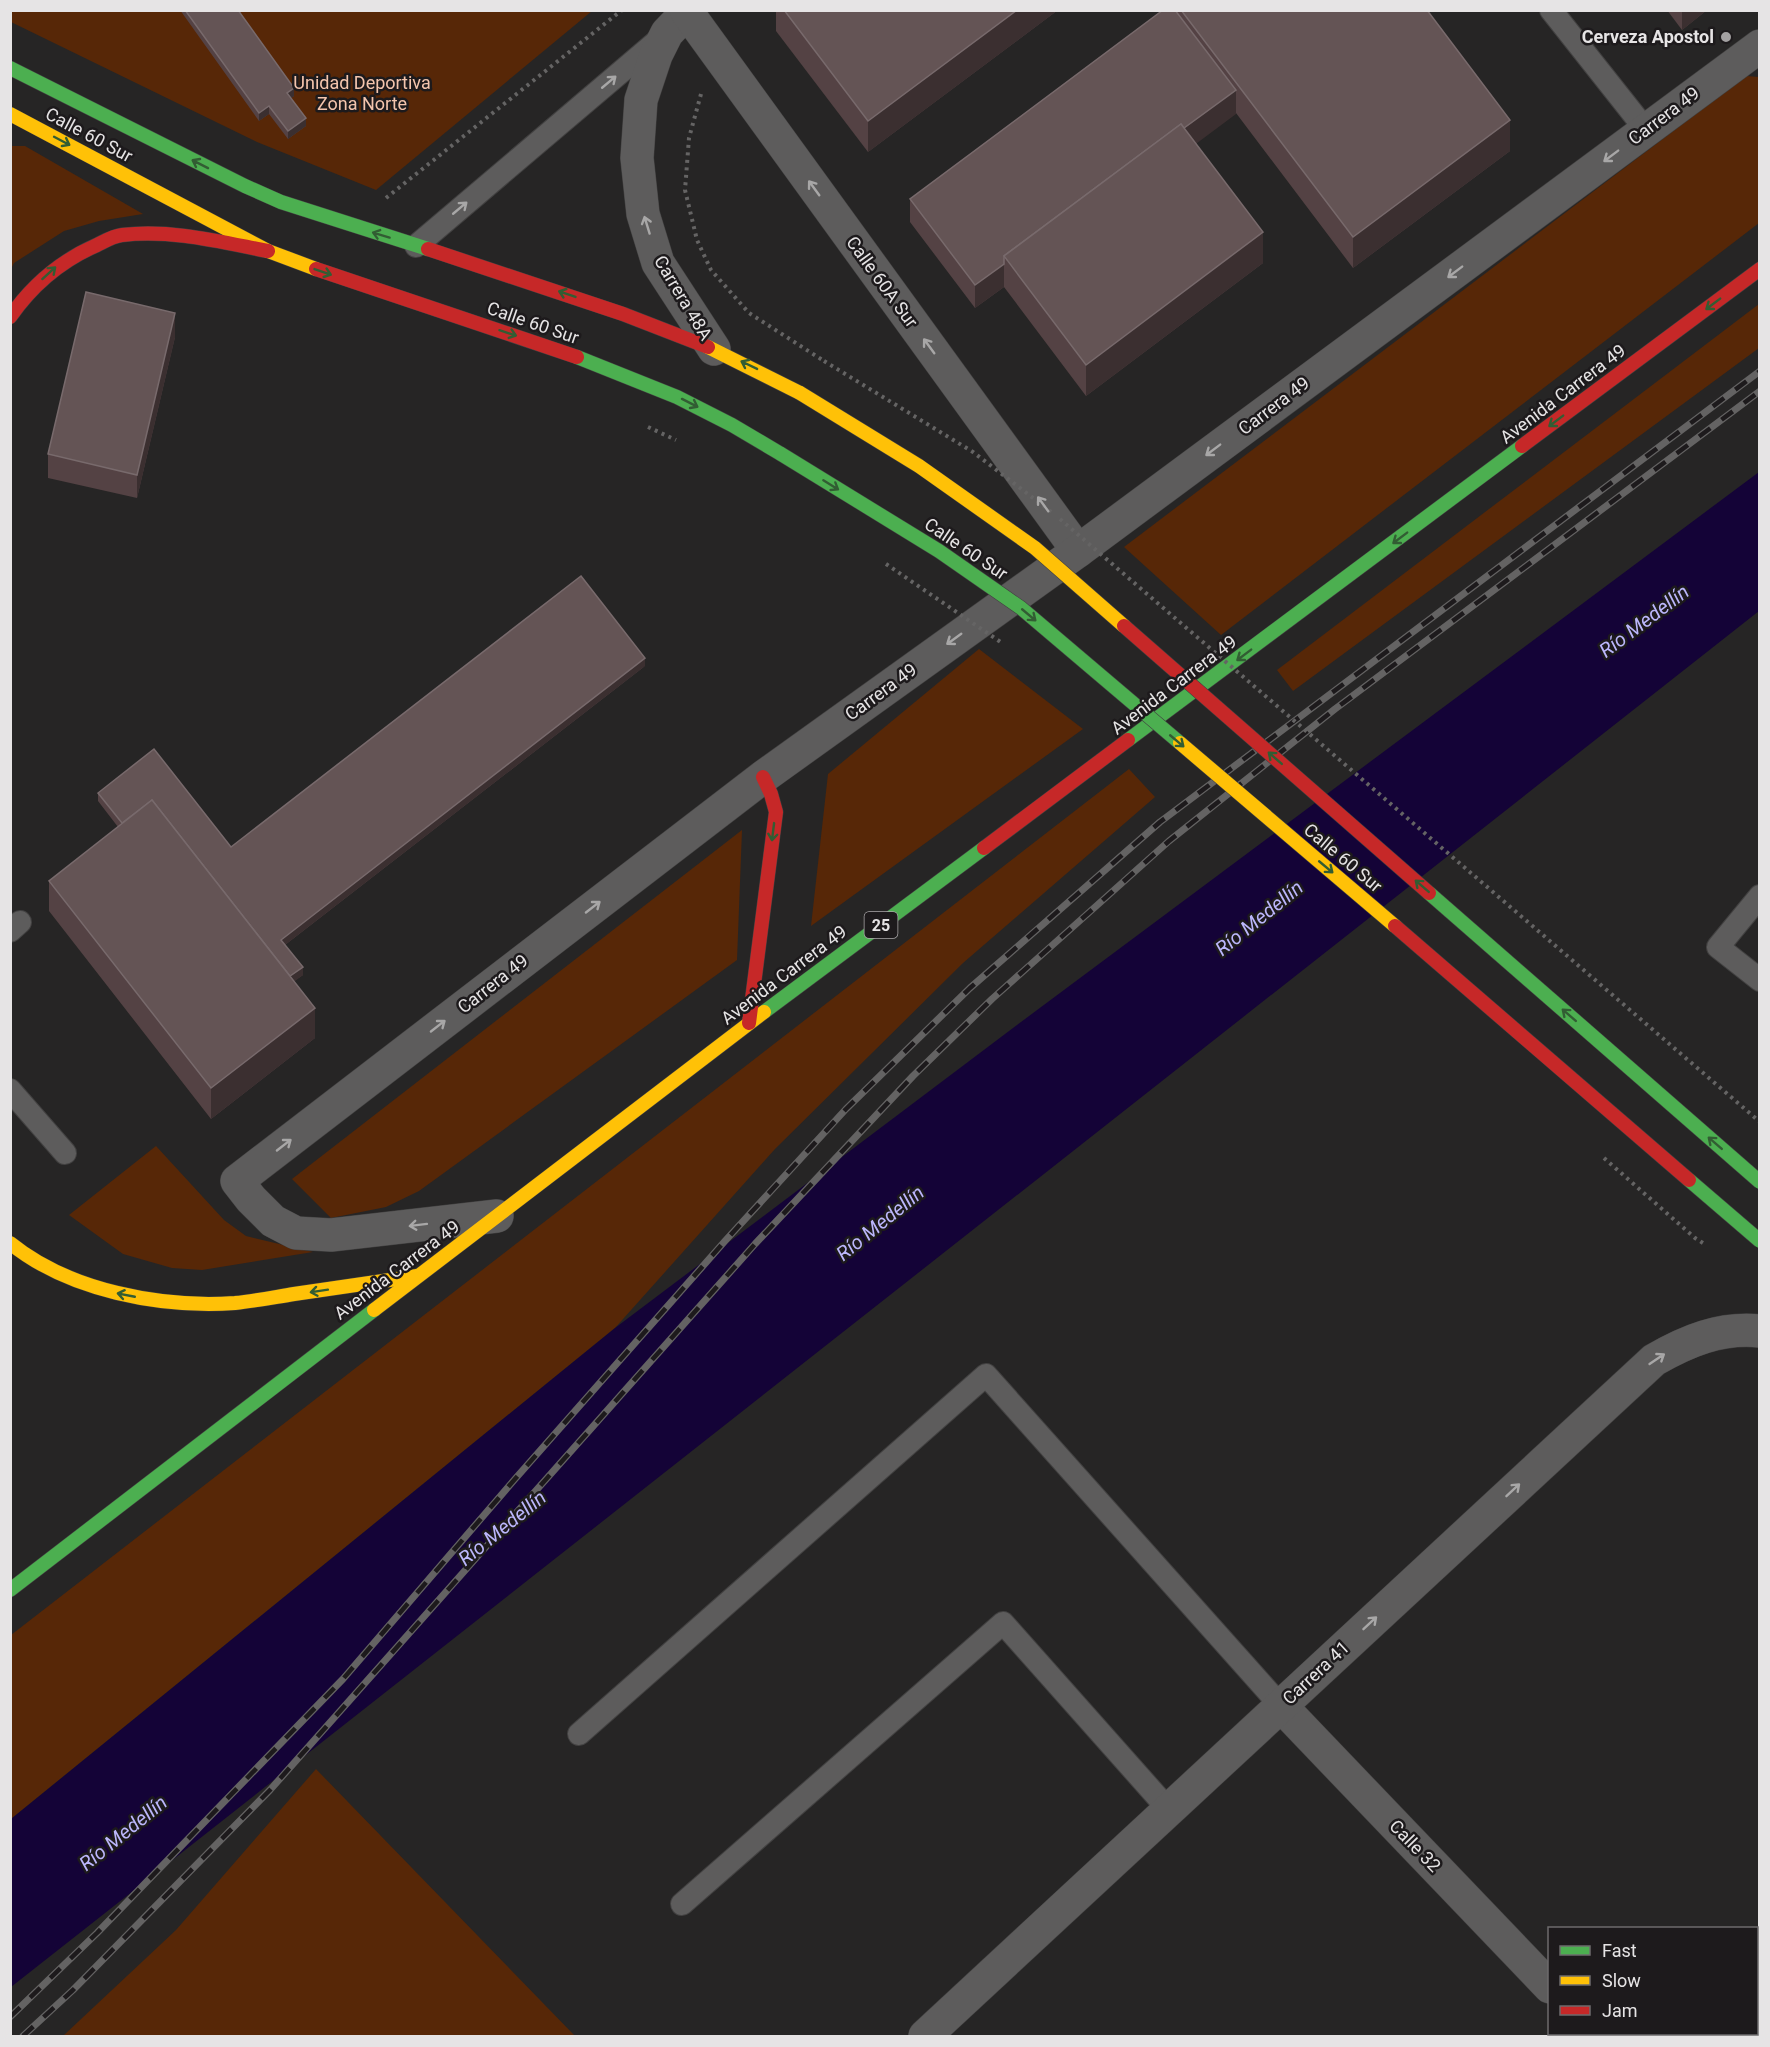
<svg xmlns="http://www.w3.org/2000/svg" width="1770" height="2047" font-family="Roboto,sans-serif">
  <rect width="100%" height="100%" fill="#262525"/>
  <g fill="#572707">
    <polygon points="10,11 592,11 376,190 257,142 11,22"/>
    <polygon points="1746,76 1759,77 1759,223 1221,635 1124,547"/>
    <polygon points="11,146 25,146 143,214 99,221 64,231 14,263 11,269"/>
    <polygon points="1759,304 1759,348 1293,691 1277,670"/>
    <polygon points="979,649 1083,729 811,926 828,774"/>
    <polygon points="1129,769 1155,797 963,963 775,1149 615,1328 11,1819 11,1635"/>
    <polygon points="742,830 737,960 419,1191 386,1207 331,1218 292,1179"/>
    <polygon points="156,1146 224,1220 246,1236 313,1252 202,1270 172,1268 123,1254 69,1215"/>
    <polygon points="316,1769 575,2036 63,2036 176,1930"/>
  </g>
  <polygon fill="#140337" points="1759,472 1759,611 11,1987 11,1819 615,1328 1017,1025"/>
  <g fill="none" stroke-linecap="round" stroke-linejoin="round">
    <defs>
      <g id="lane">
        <polyline points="1551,10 1646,130"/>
        <polyline points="416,246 662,37"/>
        <polyline points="1760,896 1718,947 1760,980"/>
        <polyline points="10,931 20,922"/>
        <polyline points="10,1090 65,1153"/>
        <polyline points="579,1734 986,1375 1281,1706"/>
        <polyline points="682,1904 1003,1623 1169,1810"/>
      </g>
      <g id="street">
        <polyline points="689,10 667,33 656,55 641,100 637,158 643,214 658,263 714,349"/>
        <polyline points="687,12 1078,551"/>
        <polyline points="497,1216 331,1235 296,1233 273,1221 251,1199 237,1181 763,777 1078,551 1760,46"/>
        <polyline points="1281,1706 1550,1987"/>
        <polyline points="1594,2034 1597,2036"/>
        <path d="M925,2036l729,-676c33,-19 66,-33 106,-29"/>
      </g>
      <g id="fast">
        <polyline points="10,68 245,186 281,202 428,249"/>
        <polyline points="577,357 677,397 732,425 781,454"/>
        <polyline points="1128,740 1522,446"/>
        <polyline points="764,1012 984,848"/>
        <polyline points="10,1590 374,1310"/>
      </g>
      <g id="slow">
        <polyline points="10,114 268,251 316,269"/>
        <polyline points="708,347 800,393"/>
        <path d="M10,1243c59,48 151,65 225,60 20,-2 40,-6 59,-9 41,-6 82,-12 123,-18"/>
        <polyline points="374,1310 764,1012"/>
      </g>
      <g id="jam">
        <polyline points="428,249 623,314 708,347"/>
        <polyline points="316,269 577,357"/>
        <path d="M10,317c23,-33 50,-56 87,-72 8,-4 16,-9 25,-10 49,-6 99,7 146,16"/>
        <polyline points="1522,446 1760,269"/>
        <polyline points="984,848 1128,740"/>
        <polyline points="749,1023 776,812 771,794 763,777"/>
      </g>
    </defs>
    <use href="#lane" stroke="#424141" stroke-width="24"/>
    <use href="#street" stroke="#424141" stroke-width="34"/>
    <use href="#fast" stroke="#424141" stroke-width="15"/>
    <use href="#slow" stroke="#424141" stroke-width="15"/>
    <use href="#jam" stroke="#424141" stroke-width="15"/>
    <g stroke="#656464" stroke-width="4" stroke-dasharray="3 4.5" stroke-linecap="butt">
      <polyline points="701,94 689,138 685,190 697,240 711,270 749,313 824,361"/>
      <polyline points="386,198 622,10"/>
      <polyline points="648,427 676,440"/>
    </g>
    <use href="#lane" stroke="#5d5c5c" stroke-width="22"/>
    <use href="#street" stroke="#5d5c5c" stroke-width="33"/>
    <use href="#fast" stroke="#4caf50" stroke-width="14"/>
    <use href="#slow" stroke="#ffc107" stroke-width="14"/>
    <use href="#jam" stroke="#c62828" stroke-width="14"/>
    <defs>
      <g id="rail">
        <polyline points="10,2017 97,1933 343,1679 515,1479 725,1241 846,1109 970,988 1160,822 1760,371"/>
        <polyline points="23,2036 73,1990 270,1790 755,1244 913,1076 992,999 1169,841 1335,709 1760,391"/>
      </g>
    </defs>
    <use href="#rail" stroke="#646363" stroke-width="7"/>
    <use href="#rail" stroke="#1d1a1c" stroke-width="4.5" stroke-dasharray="14" stroke-linecap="butt"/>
    <defs>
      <g id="fast-bridge">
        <polyline points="781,454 939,551 1021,608 1180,743"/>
        <polyline points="1429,893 1760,1182"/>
        <polyline points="1689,1180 1760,1241"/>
      </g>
      <g id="slow-bridge">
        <polyline points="800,393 919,466 1035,548 1124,626"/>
        <polyline points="1180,743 1395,926"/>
      </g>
      <g id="jam-bridge">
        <polyline points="1124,626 1429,893"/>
        <polyline points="1395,926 1689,1180"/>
      </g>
    </defs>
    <use href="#fast-bridge" stroke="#424141" stroke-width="15" stroke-linecap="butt"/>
    <use href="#slow-bridge" stroke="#424141" stroke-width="15" stroke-linecap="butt"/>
    <use href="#jam-bridge" stroke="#424141" stroke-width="15" stroke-linecap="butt"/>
    <g stroke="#656464" stroke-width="4" stroke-dasharray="3 4.5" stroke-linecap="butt">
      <polyline points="824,361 973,452 1054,514"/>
      <polyline points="1060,519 1760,1122"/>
      <polyline points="886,564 1002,643"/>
      <polyline points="1604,1158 1695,1238 1703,1243"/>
    </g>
    <use href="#fast-bridge" stroke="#4caf50" stroke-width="14"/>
    <use href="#slow-bridge" stroke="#ffc107" stroke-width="14"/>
    <use href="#jam-bridge" stroke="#c62828" stroke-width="14"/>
  </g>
  <g fill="#544244">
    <polygon points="180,10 238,10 294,96 291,98 306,126 288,139 269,114 259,121"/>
    <polygon points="776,10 1058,10 868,152 776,31"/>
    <polygon points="1158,10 1427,10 1510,151 1353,268 1236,113 1196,143 1263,263 1086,396 1004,287 975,308 910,222 910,199 1160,13"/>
    <polygon points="1667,10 1707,10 1682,30"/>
    <polygon points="175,337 137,498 48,478 48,454"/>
    <polygon points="645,666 285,945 303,975 294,981 315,1038 211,1119 49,911 49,881 118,827 98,801 98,793 231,847"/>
  </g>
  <g fill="#3b2f30">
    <polygon points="1017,10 1058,10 868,152 868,121"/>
    <polygon points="1682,10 1707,10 1682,30"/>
    <polygon points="294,88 294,96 287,101 287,93"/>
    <polygon points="1236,90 1236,114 1019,276 1007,261"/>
    <polygon points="269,106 269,114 259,121 259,113"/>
    <polygon points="306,118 306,126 288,139 288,131"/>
    <polygon points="1510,120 1510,151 1353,268 1353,237"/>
    <polygon points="1263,232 1263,263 1086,396 1086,365"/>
    <polygon points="1004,264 1004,287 975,308 975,285"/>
    <polygon points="175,313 175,337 137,498 137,475"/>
    <polygon points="645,658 645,666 281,948 281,940"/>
    <polygon points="303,967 303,975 279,993 279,985"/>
    <polygon points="315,1008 315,1038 211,1119 211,1088"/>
  </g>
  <g fill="#645455" stroke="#786a6c" stroke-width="1.5">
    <polygon points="185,10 238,10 294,88 287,93 306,118 288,131 269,106 259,113"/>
    <polygon points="784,10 1017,10 868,121"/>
    <polygon points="1163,10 1175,10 1236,90 1184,128 1181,124 1004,256 1004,264 975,285 910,199"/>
    <polygon points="1181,10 1427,10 1510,120 1353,237"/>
    <polygon points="1181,124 1263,232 1086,365 1004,256"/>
    <polygon points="86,292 175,313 137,475 48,454"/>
    <polygon points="581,576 645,658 281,940 303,967 290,976 152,800 122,823 98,793 154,749 231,847"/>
    <polygon points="152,800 315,1008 211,1088 49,881"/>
  </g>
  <defs><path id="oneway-shaft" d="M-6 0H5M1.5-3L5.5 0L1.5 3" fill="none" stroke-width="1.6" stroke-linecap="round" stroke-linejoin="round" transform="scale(1.5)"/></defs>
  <g stroke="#a8a7a7">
    <use href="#oneway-shaft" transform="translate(609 82) rotate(-40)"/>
    <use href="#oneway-shaft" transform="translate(1611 156) rotate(143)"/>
    <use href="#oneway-shaft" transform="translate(814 188) rotate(-126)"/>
    <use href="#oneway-shaft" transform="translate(460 208) rotate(-40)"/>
    <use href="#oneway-shaft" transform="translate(647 225) rotate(-107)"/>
    <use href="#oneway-shaft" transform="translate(1455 272) rotate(143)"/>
    <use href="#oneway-shaft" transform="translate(929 346) rotate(-126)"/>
    <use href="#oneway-shaft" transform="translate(1213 450) rotate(143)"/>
    <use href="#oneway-shaft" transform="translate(1043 504) rotate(-126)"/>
    <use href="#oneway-shaft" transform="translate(954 639) rotate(144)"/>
    <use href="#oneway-shaft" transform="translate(593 907) rotate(-38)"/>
    <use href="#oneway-shaft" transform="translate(438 1026) rotate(-38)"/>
    <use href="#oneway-shaft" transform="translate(284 1145) rotate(-38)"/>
    <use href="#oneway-shaft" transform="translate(418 1225) rotate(173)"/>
    <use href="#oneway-shaft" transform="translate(1657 1359) rotate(-34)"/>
    <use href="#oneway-shaft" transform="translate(1513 1490) rotate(-43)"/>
    <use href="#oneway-shaft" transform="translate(1370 1623) rotate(-43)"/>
  </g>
  <g stroke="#325d33">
    <use href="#oneway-shaft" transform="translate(62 141) rotate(28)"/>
    <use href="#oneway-shaft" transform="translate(200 164) rotate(-153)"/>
    <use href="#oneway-shaft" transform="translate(381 235) rotate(-163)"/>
    <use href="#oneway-shaft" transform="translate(323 272) rotate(19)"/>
    <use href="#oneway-shaft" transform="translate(49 273) rotate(-42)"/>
    <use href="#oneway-shaft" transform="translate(567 294) rotate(-161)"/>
    <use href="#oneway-shaft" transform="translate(1713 304) rotate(143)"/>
    <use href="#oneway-shaft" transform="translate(508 333) rotate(18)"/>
    <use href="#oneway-shaft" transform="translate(749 365) rotate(-154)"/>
    <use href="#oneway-shaft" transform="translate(690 403) rotate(27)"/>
    <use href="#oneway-shaft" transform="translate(1556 421) rotate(143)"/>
    <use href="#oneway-shaft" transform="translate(831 485) rotate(32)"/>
    <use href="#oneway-shaft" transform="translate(1400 538) rotate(143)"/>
    <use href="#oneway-shaft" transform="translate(1029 615) rotate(40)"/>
    <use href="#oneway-shaft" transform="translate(1244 655) rotate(143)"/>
    <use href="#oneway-shaft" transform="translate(1177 741) rotate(40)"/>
    <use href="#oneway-shaft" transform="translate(1275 758) rotate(-139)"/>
    <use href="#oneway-shaft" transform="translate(773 832) rotate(97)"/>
    <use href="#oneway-shaft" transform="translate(1326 867) rotate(40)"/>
    <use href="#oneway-shaft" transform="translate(1422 886) rotate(-139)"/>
    <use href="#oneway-shaft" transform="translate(1569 1015) rotate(-139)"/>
    <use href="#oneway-shaft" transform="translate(1715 1143) rotate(-139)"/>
    <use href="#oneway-shaft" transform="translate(319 1291) rotate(171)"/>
    <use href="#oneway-shaft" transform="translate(126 1295) rotate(-169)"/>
  </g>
  <circle fill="#a3a1a2" stroke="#1d1a1c" stroke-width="2" cx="1726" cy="37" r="6"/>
  <g text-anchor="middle" stroke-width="5" stroke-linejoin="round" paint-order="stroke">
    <rect fill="#1d1a1c" stroke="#aaa7a9" stroke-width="1.5" x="864.5" y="912" width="33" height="26" rx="4.5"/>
    <g font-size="16" font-weight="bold" fill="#e6e4e5">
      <text x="881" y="931">25</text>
    </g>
    <g font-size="18" font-weight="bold" fill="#e6e4e5" stroke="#1d1a1c" text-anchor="end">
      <text x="1714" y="43">Cerveza Apostol</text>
    </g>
    <g font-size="18" fill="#f4c5ad" stroke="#1d1a1c">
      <text x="362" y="89">Unidad Deportiva<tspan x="362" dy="21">Zona Norte</tspan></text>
    </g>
    <g font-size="18" fill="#e6e4e5" stroke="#1d1a1c">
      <text transform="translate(1664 116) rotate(-37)" y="6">Carrera 49</text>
      <text transform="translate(89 135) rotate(28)" y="6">Calle 60 Sur</text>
      <text transform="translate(882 282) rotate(54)" y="6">Calle 60A Sur</text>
      <text transform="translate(683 298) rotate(59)" y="6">Carrera 48A</text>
      <text transform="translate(533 323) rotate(19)" y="6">Calle 60 Sur</text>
      <text transform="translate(1563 394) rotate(-37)" y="6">Avenida Carrera 49</text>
      <text transform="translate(1274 406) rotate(-37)" y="6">Carrera 49</text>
      <text transform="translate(966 549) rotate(34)" y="6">Calle 60 Sur</text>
      <text transform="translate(1174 685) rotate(-37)" y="6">Avenida Carrera 49</text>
      <text transform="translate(881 692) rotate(-36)" y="6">Carrera 49</text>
      <text transform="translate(1343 858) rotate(40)" y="6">Calle 60 Sur</text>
      <text transform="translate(784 975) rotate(-37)" y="6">Avenida Carrera 49</text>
      <text transform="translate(493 984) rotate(-38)" y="6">Carrera 49</text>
      <text transform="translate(397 1270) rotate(-37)" y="6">Avenida Carrera 49</text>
      <text transform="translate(1316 1673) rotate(-43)" y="6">Carrera 41</text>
      <text transform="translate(1415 1846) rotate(46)" y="6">Calle 32</text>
    </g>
    <g font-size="20" font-style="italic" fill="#bbb6fb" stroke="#1d1a1c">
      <text transform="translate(1644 621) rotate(-37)" y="7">Río Medellín</text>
      <text transform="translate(1259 918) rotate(-39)" y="7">Río Medellín</text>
      <text transform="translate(880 1223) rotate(-39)" y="7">Río Medellín</text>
      <text transform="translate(502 1528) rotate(-39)" y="7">Río Medellín</text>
      <text transform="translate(123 1833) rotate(-39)" y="7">Río Medellín</text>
    </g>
  </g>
  <rect width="1770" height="2047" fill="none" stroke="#e6e4e5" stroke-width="24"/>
  <rect x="1548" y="1927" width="210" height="108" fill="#1d1a1c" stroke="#6d6b6c" stroke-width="1.5"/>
  <rect x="1560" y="1946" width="30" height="9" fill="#4caf50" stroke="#6d6b6c" stroke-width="1.5"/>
  <text x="1602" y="1957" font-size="18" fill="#e6e4e5">Fast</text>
  <rect x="1560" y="1976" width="30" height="9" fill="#ffc107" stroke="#6d6b6c" stroke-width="1.5"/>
  <text x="1602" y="1987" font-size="18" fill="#e6e4e5">Slow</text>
  <rect x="1560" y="2006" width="30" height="9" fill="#c62828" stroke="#6d6b6c" stroke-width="1.5"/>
  <text x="1602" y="2017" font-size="18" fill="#e6e4e5">Jam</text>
</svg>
